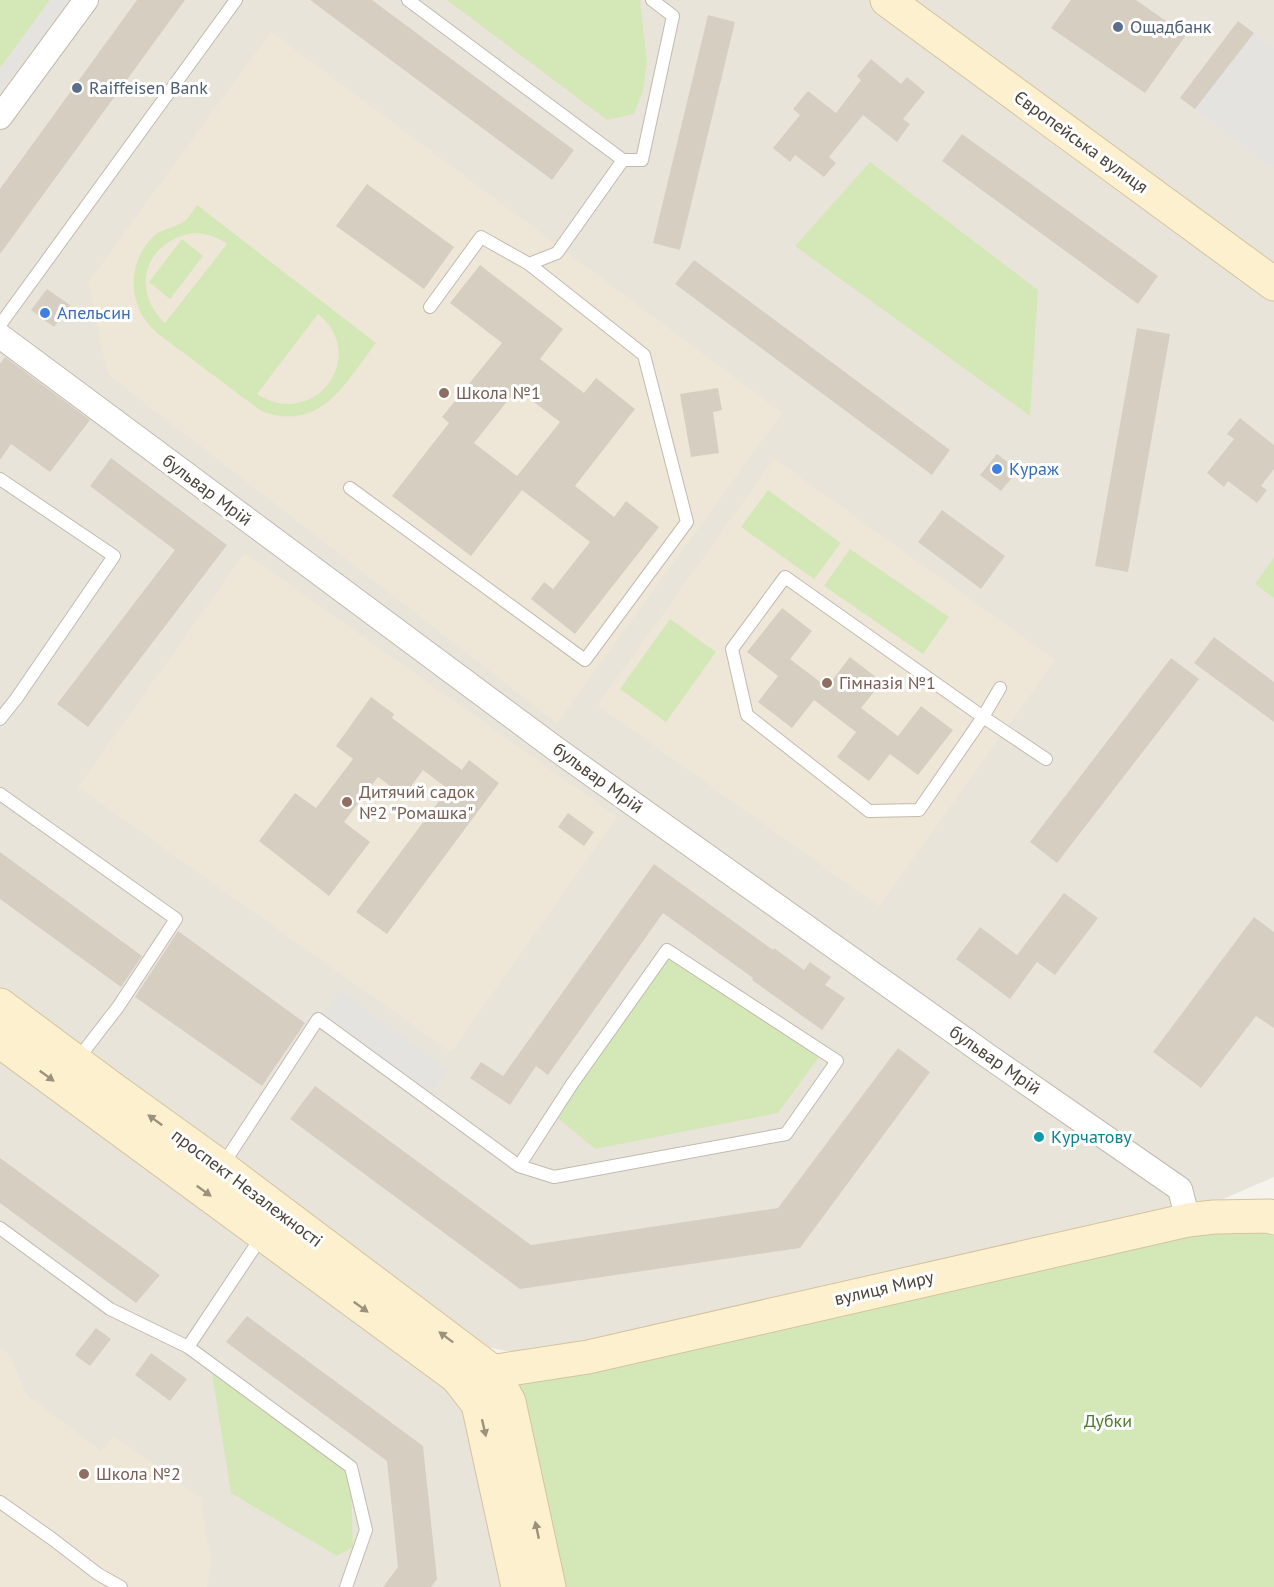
<svg xmlns="http://www.w3.org/2000/svg" width="1274" height="1587" font-family="'PT Sans',sans-serif">
  <rect width="100%" height="100%" fill="#f6f2ec"/>
  <polygon fill="#e9e4da" points="0,0 1274,0 1274,1177 1221,1200 600,1344 515,1353 488,1347 454,1391 467,1410 505,1587 0,1587"/>
  <g fill="#eee7d7">
    <polygon points="271,32 782,413 557,723 108,374 88,283"/>
    <polygon points="774,459 1055,660 879,906 598,705"/>
    <polygon points="245,553 617,817 451,1052 78,787"/>
    <polygon points="0,1348 11,1357 26,1394 101,1451 114,1436 200,1497 211,1560 207,1587 0,1587"/>
  </g>
  <g fill="#d4e8b7" fill-rule="evenodd">
    <polygon points="0,0 50,0 0,68"/>
    <polygon points="447,0 640,0 647,62 643,91 634,114 607,120"/>
    <polygon points="870,162 1038,290 1030,416 795,246"/>
    <path d="M197,205l179,138c-32,41 -54,90 -115,68l-104,-78c-7,-7 -13,-13 -17,-22 -13,-26 -6,-58 16,-77 9,-6 24,-8 30,-14 4,-4 7,-10 11,-15zM196,233c12,1 21,4 31,11l-62,79c-36,-33 -19,-85 31,-90zM318,314c52,42 -4,117 -61,80z"/>
    <polygon points="182,239 203,256 170,299 149,282"/>
    <polygon points="768,490 841,543 814,579 741,527"/>
    <polygon points="850,549 949,617 923,654 824,586"/>
    <polygon points="1274,557 1274,598 1255,584"/>
    <polygon points="670,619 716,652 666,722 620,689"/>
    <polygon points="667,946 827,1046 778,1113 595,1149 553,1114"/>
    <polygon points="1202,1230 1249,1230 1274,1236 1274,1587 553,1587 509,1383"/>
    <polygon points="212,1374 350,1456 353,1547 337,1556 231,1493"/>
  </g>
  <g fill="#e5e3e0">
    <polygon points="50,0 68,0 0,91 0,68"/>
    <polygon points="1238,21 1274,48 1274,169 1180,98"/>
    <polygon points="341,991 448,1070 428,1097 321,1018"/>
  </g>
  <g fill="#d7cec2" fill-rule="evenodd">
    <polygon points="137,0 185,0 0,254 0,189"/>
    <polygon points="310,0 372,0 574,150 552,180"/>
    <polygon points="1071,0 1136,0 1186,35 1145,93 1051,28"/>
    <polygon points="708,15 735,22 680,250 653,243"/>
    <polygon points="1238,21 1254,33 1195,109 1180,98"/>
    <polygon points="871,59 901,84 907,77 925,92 903,119 910,124 897,142 863,115 829,157 836,163 824,177 795,155 790,162 773,148 800,115 793,109 808,91 836,113 861,80 857,76"/>
    <polygon points="962,134 1158,276 1138,304 942,161"/>
    <polygon points="367,184 454,247 424,289 336,226"/>
    <polygon points="694,260 950,450 932,475 675,284"/>
    <path d="M480,265l83,64 -23,30 44,34 12,-15 39,31 -60,77 39,31 12,-16 33,26 -84,107 -44,-35 13,-17 9,7 37,-47 -68,-52 -51,66 -79,-60 57,-73 -7,-6 60,-74 -52,-40zM517,389l43,33 -43,54 -43,-33z"/>
    <polygon points="47,289 70,305 54,327 31,310"/>
    <polygon points="1137,328 1170,334 1128,572 1095,566"/>
    <polygon points="5,357 90,420 50,472 11,444 0,460 0,364"/>
    <polygon points="718,388 722,410 713,412 719,453 691,457 680,394"/>
    <polygon points="1240,418 1274,445 1274,469 1261,486 1267,490 1257,503 1228,481 1224,487 1207,473 1234,439 1227,434"/>
    <polygon points="997,454 1018,470 1001,491 980,475"/>
    <polygon points="111,458 227,545 88,727 57,704 175,550 90,486"/>
    <polygon points="942,510 1005,556 981,589 918,542"/>
    <polygon points="782,608 812,631 790,659 827,687 850,657 882,682 861,708 898,736 921,706 953,730 918,775 890,754 869,781 837,757 856,732 814,700 792,728 758,702 778,676 747,652"/>
    <polygon points="1214,637 1274,682 1274,722 1194,663"/>
    <polygon points="1171,658 1199,679 1057,863 1030,842"/>
    <polygon points="371,697 394,714 392,718 462,770 469,760 499,783 387,934 356,912 448,789 423,770 404,796 378,777 344,822 370,842 329,896 259,841 295,793 316,808 353,759 336,746"/>
    <polygon points="568,813 594,832 584,846 558,827"/>
    <polygon points="0,852 142,956 121,987 0,899"/>
    <polygon points="654,864 773,950 774,948 804,970 810,962 831,977 825,985 845,998 822,1030 752,980 753,978 663,913 548,1075 536,1066 510,1105 470,1078 481,1062 503,1076"/>
    <polygon points="1064,893 1098,918 1055,975 1037,962 1010,999 956,959 980,927 1017,955"/>
    <polygon points="1254,917 1274,932 1274,1028 1256,1016 1201,1088 1153,1052"/>
    <polygon points="178,931 305,1023 262,1086 135,997"/>
    <polygon points="898,1048 930,1072 800,1248 520,1289 290,1119 315,1086 531,1245 778,1208"/>
    <polygon points="0,1158 160,1275 136,1303 0,1203"/>
    <polygon points="247,1316 423,1446 437,1579 431,1587 383,1587 398,1567 387,1461 226,1342"/>
    <polygon points="96,1328 111,1339 90,1366 75,1355"/>
    <polygon points="151,1353 187,1379 170,1401 135,1375"/>
  </g>
  <g fill="none" stroke-linecap="round" stroke-linejoin="round">
    <defs>
      <g id="lane">
        <polyline points="408,0 623,160 642,160 673,16 652,0"/>
        <polyline points="430,307 481,237 529,264 557,253 623,160"/>
        <polyline points="0,325 236,0"/>
        <polyline points="0,479 114,556 16,699 0,719"/>
        <polyline points="350,488 585,660 687,522 644,355 529,264"/>
        <polyline points="1000,688 983,717 919,810 869,811 747,715 732,649 785,577 983,717 1046,759"/>
        <polyline points="0,794 176,919 118,1007 77,1060"/>
        <polyline points="222,1166 318,1019 519,1166 554,1177 786,1134 837,1061 667,950 572,1084 519,1166"/>
        <polyline points="0,1228 110,1309 188,1347 351,1467 366,1530 346,1587"/>
        <polyline points="188,1347 262,1236"/>
        <polyline points="0,1502 51,1538 98,1574 121,1587"/>
      </g>
      <g id="street">
        <polyline points="0,117 86,0"/>
        <polyline points="0,336 556,749 988,1056 1180,1189 1188,1220"/>
      </g>
      <g id="secondary">
        <polyline points="887,0 1274,284"/>
        <polyline points="0,1005 114,1090 221,1167 493,1372 509,1402 549,1587"/>
        <polyline points="0,1041 457,1377 478,1404 518,1587"/>
        <polyline points="457,1377 588,1357 1188,1220 1214,1217 1270,1216 1274,1218"/>
      </g>
    </defs>
    <use href="#lane" stroke="#c1baaf" stroke-width="14"/>
    <use href="#street" stroke="#c1baaf" stroke-width="26"/>
    <use href="#secondary" stroke="#d4c49d" stroke-width="35"/>
    <use href="#lane" stroke="#fff" stroke-width="12"/>
    <use href="#street" stroke="#fff" stroke-width="24"/>
    <use href="#secondary" stroke="#fdf0ce" stroke-width="33"/>
  </g>
  <defs><path id="oneway-solid" d="M-6-.8H1V-3.2L6.5 0L1 3.2V.8H-6Z" transform="scale(1.5)"/></defs>
  <g fill="#9b917c">
    <use href="#oneway-solid" transform="translate(47 1076) rotate(36)"/>
    <use href="#oneway-solid" transform="translate(155 1120) rotate(-144)"/>
    <use href="#oneway-solid" transform="translate(204 1191) rotate(36)"/>
    <use href="#oneway-solid" transform="translate(361 1307) rotate(36)"/>
    <use href="#oneway-solid" transform="translate(446 1337) rotate(-143)"/>
    <use href="#oneway-solid" transform="translate(484 1428) rotate(77)"/>
    <use href="#oneway-solid" transform="translate(537 1530) rotate(-102)"/>
  </g>
  <g fill="#5c6f8a" stroke="#fff" stroke-width="2">
    <circle cx="1118" cy="27" r="6"/>
    <circle cx="77" cy="88" r="6"/>
  </g>
  <g fill="#3f7fe0" stroke="#fff" stroke-width="2">
    <circle cx="45" cy="313" r="6"/>
    <circle cx="997" cy="469" r="6"/>
  </g>
  <g fill="#8d6e63" stroke="#fff" stroke-width="2">
    <circle cx="444" cy="393" r="6"/>
    <circle cx="827" cy="683" r="6"/>
    <circle cx="347" cy="802" r="6"/>
    <circle cx="84" cy="1474" r="6"/>
  </g>
  <circle fill="#0f9aa8" stroke="#fff" stroke-width="2" cx="1039" cy="1137" r="6"/>
  <g text-anchor="middle" stroke-width="6" stroke-linejoin="round" paint-order="stroke">
    <g font-size="18" fill="#4e5e75" stroke="#fff" text-anchor="start">
      <text x="1130" y="33">Ощадбанк</text>
      <text x="89" y="94">Raiffeisen Bank</text>
    </g>
    <g font-size="18" fill="#4a4339" stroke="#fff">
      <text transform="translate(1081 142) rotate(36)" y="6">Європейська вулиця</text>
      <text transform="translate(207 490) rotate(37)" y="6">бульвар Мрій</text>
      <text transform="translate(598 778) rotate(36)" y="6">бульвар Мрій</text>
      <text transform="translate(995 1060) rotate(35)" y="6">бульвар Мрій</text>
      <text transform="translate(247 1188) rotate(37)" y="6">проспект Незалежності</text>
      <text transform="translate(884 1288) rotate(-13)" y="6">вулиця Миру</text>
    </g>
    <g font-size="18" fill="#366cbe" stroke="#fff" text-anchor="start">
      <text x="57" y="319">Апельсин</text>
      <text x="1009" y="475">Кураж</text>
    </g>
    <g font-size="18" fill="#785e54" stroke="#fff" text-anchor="start">
      <text x="456" y="399">Школа №1</text>
      <text x="839" y="689">Гімназія №1</text>
      <text x="359" y="798">Дитячий садок<tspan x="359" dy="21">№2 "Ромашка"</tspan></text>
      <text x="96" y="1480">Школа №2</text>
    </g>
    <g font-size="18" fill="#0d838f" stroke="#fff" text-anchor="start">
      <text x="1051" y="1143">Курчатову</text>
    </g>
    <g font-size="18" fill="#4e7c2d" stroke="#fff">
      <text x="1108" y="1427">Дубки</text>
    </g>
  </g>
</svg>
